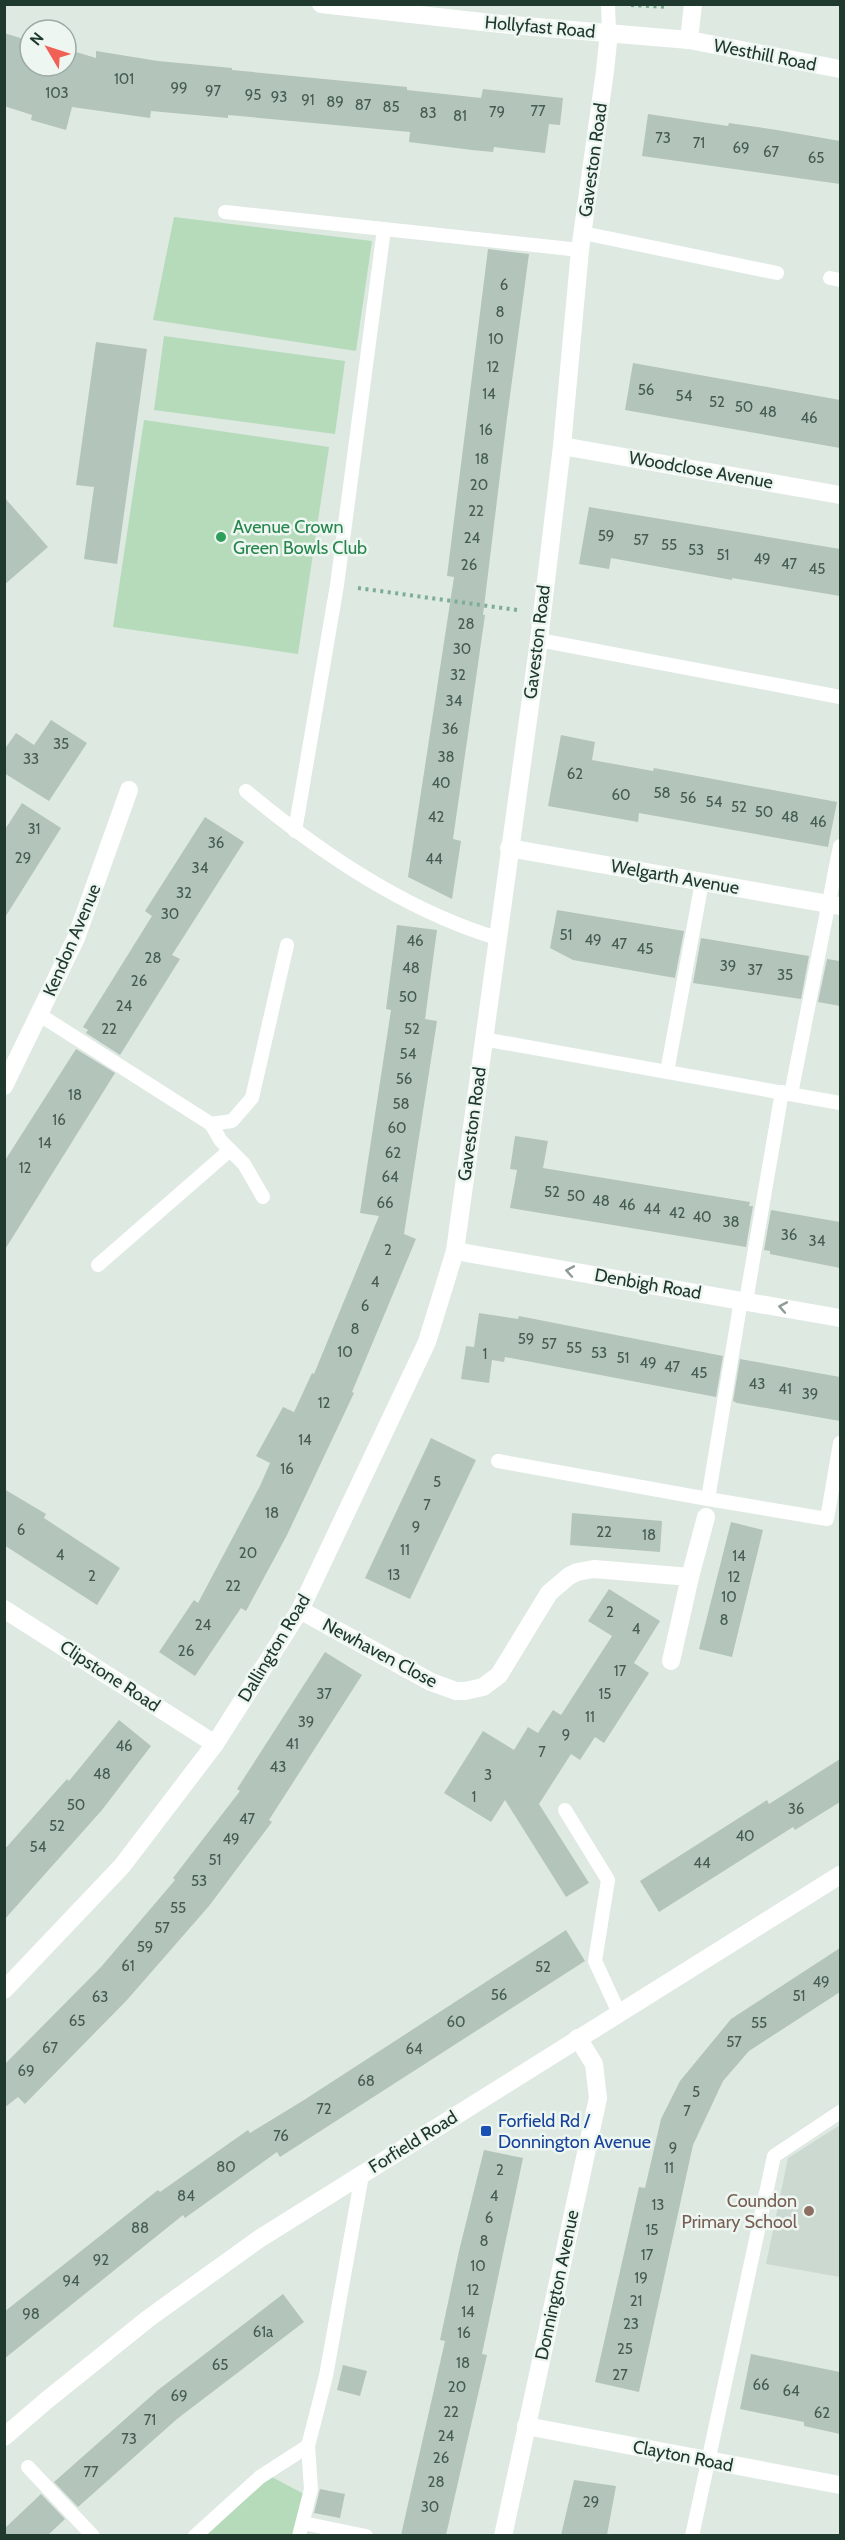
<svg xmlns="http://www.w3.org/2000/svg" width="845" height="2540" font-family="Cabin,sans-serif">
  <rect width="100%" height="100%" fill="#dee9e2"/>
  <polygon fill="#ccd9d1" points="840,2125 840,2277 766,2264 788,2158"/>
  <g fill="#b6dbba">
    <polygon points="174,217 372,241 356,351 153,320"/>
    <polygon points="164,336 345,361 335,434 154,410"/>
    <polygon points="144,420 329,447 298,654 113,627"/>
    <polygon points="268,2475 306,2495 297,2535 206,2536"/>
  </g>
  <g fill="#b3c4bb">
    <polygon points="4,33 30,41 30,66 66,66 66,49 96,58 96,51 158,61 232,68 232,70 407,87 407,90 481,98 483,89 563,98 560,125 549,124 545,153 494,147 493,152 472,150 409,142 410,132 228,115 228,118 151,111 150,118 72,107 66,130 31,120 32,115 4,106"/>
    <polygon points="648,114 728,126 729,123 777,130 840,141 840,184 642,156"/>
    <polygon points="488,249 529,254 507,418 483,615 485,615 453,839 461,841 452,899 408,877 454,577 447,576"/>
    <polygon points="96,342 147,349 117,564 84,559 94,487 76,485"/>
    <polygon points="633,363 840,400 840,448 625,410"/>
    <polygon points="4,497 48,547 4,585"/>
    <polygon points="589,507 840,549 840,596 732,578 732,580 611,558 609,569 579,564"/>
    <polygon points="51,720 87,743 49,801 4,773 4,750 16,733 34,745"/>
    <polygon points="561,735 595,742 592,760 653,771 654,768 837,802 828,847 639,813 638,822 548,806"/>
    <polygon points="22,803 61,828 4,919 4,831"/>
    <polygon points="205,817 244,842 172,955 180,959 120,1055 86,1033 88,1030 83,1027 152,916 145,911"/>
    <polygon points="557,910 684,931 675,978 573,960 550,948"/>
    <polygon points="397,925 437,930 425,1019 437,1021 404,1234 416,1239 352,1392 354,1393 287,1535 246,1611 241,1608 195,1676 159,1652 194,1600 198,1603 260,1486 270,1463 256,1456 283,1407 294,1412 312,1373 314,1374 379,1216 360,1213 391,1010 386,1009"/>
    <polygon points="701,938 809,956 801,999 693,983"/>
    <polygon points="827,959 840,961 840,1006 818,1002"/>
    <polygon points="76,1049 115,1073 4,1251 4,1162"/>
    <polygon points="515,1136 548,1141 543,1168 750,1202 749,1206 753,1206 746,1247 510,1208 517,1170 510,1169"/>
    <polygon points="771,1210 840,1222 840,1268 770,1254 770,1251 764,1250"/>
    <polygon points="479,1313 518,1319 519,1316 723,1356 716,1397 505,1357 504,1362 492,1360 489,1383 461,1379 466,1346 474,1347"/>
    <polygon points="740,1359 840,1377 840,1421 737,1403 733,1401"/>
    <polygon points="431,1438 476,1460 410,1599 365,1578"/>
    <polygon points="4,1489 46,1514 44,1518 120,1568 97,1605 4,1545"/>
    <polygon points="572,1513 662,1521 660,1552 570,1545"/>
    <polygon points="731,1522 763,1530 732,1657 699,1649"/>
    <polygon points="609,1589 660,1621 634,1663 649,1673 604,1743 595,1737 580,1760 571,1754 539,1804 589,1883 566,1897 505,1800 491,1822 444,1793 483,1731 514,1750 528,1727 538,1733 553,1710 561,1715 612,1636 588,1621"/>
    <polygon points="325,1652 362,1675 269,1820 272,1822 209,1906 127,2000 25,2104 18,2097 4,2108 4,2065 101,1967 175,1880 173,1878 240,1791 237,1789"/>
    <polygon points="119,1720 151,1746 102,1810 4,1920 4,1850 67,1779 69,1781"/>
    <polygon points="840,1759 840,1802 795,1830 793,1827 659,1912 640,1881 767,1800 769,1804"/>
    <polygon points="566,1930 585,1961 280,2157 277,2152 185,2218 183,2215 4,2359 4,2312 158,2190 160,2192 248,2130 250,2133 304,2100"/>
    <polygon points="840,1948 840,1992 749,2051 723,2081 693,2145 639,2392 595,2382 639,2187 645,2188 661,2119 680,2081 731,2019"/>
    <polygon points="484,2150 523,2158 482,2354 487,2355 446,2535 401,2535 445,2341 440,2340 459,2251"/>
    <polygon points="283,2294 304,2322 177,2419 78,2507 54,2482 158,2390"/>
    <polygon points="751,2354 840,2372 840,2434 804,2426 804,2422 740,2409"/>
    <polygon points="343,2365 367,2371 360,2396 337,2390"/>
    <polygon points="574,2480 616,2486 607,2535 561,2535"/>
    <polygon points="320,2489 345,2494 340,2518 314,2513"/>
    <polygon points="41,2494 65,2519 48,2535 4,2535 4,2529"/>
  </g>
  <g fill="none" stroke-linecap="round" stroke-linejoin="round">
    <g stroke="#7ead96" stroke-width="4" stroke-dasharray="3 4.5" stroke-linecap="butt">
      <polyline points="631,5 668,7"/>
      <polyline points="358,588 517,610"/>
    </g>
    <g stroke="#fff" stroke-width="14">
      <polyline points="608,4 609,32"/>
      <polyline points="225,212 580,250"/>
      <polyline points="583,233 777,273"/>
      <polyline points="830,278 840,280"/>
      <polyline points="539,640 840,697"/>
      <path d="M246,791c72,60 161,120 251,147"/>
      <polyline points="295,831 337,585 384,229"/>
      <polyline points="40,1015 211,1124 221,1141 244,1164 263,1197"/>
      <polyline points="483,1039 840,1103"/>
      <polyline points="667,1072 702,882"/>
      <polyline points="791,1094 840,846"/>
      <polyline points="211,1124 232,1121 252,1098 287,945"/>
      <polyline points="98,1265 230,1150"/>
      <polyline points="746,1301 782,1092"/>
      <polyline points="498,1461 708,1499 741,1300"/>
      <polyline points="708,1499 827,1519 840,1443"/>
      <polyline points="565,1810 608,1880 595,1961 619,2013"/>
      <polyline points="28,2467 93,2536"/>
      <polyline points="303,2523 366,2536"/>
      <polyline points="195,2536 260,2477 308,2446 326,2376 362,2175"/>
      <polyline points="299,2536 311,2489 308,2446"/>
      <polyline points="692,2536 774,2156 840,2112"/>
    </g>
    <g stroke="#fff" stroke-width="18">
      <polyline points="689,40 693,4"/>
      <polyline points="562,446 840,495"/>
      <polyline points="509,848 840,906"/>
      <polyline points="4,1086 76,938 129,790"/>
      <polyline points="455,1251 840,1318"/>
      <polyline points="4,1609 215,1744"/>
      <polyline points="300,1610 431,1682 456,1691 465,1691 483,1687 499,1675 549,1593 569,1576 577,1572 594,1569 690,1577"/>
      <polyline points="671,1661 690,1577 706,1517"/>
      <polyline points="4,1990 122,1866 215,1744 300,1610 427,1342 455,1251 539,640 562,446 580,250 605,71 609,32"/>
      <polyline points="526,2426 840,2485"/>
      <polyline points="4,2437 47,2400 149,2318 259,2239 840,1875"/>
      <polyline points="503,2536 598,2098 594,2064 578,2038"/>
    </g>
    <polyline stroke="#fff" stroke-width="18" points="321,4 501,24 689,40 840,69"/>
  </g>
  <defs><path id="oneway-chevron" d="M-2-3.5L2.5 0L-2 3.5" fill="none" stroke-width="1.6" stroke-linecap="round" stroke-linejoin="round" transform="scale(1.5)"/></defs>
  <g stroke="#909c96">
    <use href="#oneway-chevron" transform="translate(570 1271) rotate(-170)"/>
    <use href="#oneway-chevron" transform="translate(783 1307) rotate(-170)"/>
  </g>
  <circle fill="#2e9e5b" stroke="#eef6f1" stroke-width="2" cx="221" cy="537" r="6"/>
  <rect fill="#1a4fb4" stroke="#eef6f1" stroke-width="2" x="480" y="2125" width="12" height="12" rx="3"/>
  <circle fill="#8d6e63" stroke="#eef6f1" stroke-width="2" cx="809" cy="2211" r="6"/>
  <g text-anchor="middle" stroke-width="5" stroke-linejoin="round" paint-order="stroke">
    <g font-size="15" fill="#455c51">
      <text x="124" y="84">101</text>
      <text x="179" y="93">99</text>
      <text x="213" y="96">97</text>
      <text x="57" y="98">103</text>
      <text x="253" y="100">95</text>
      <text x="279" y="102">93</text>
      <text x="308" y="105">91</text>
      <text x="335" y="107">89</text>
      <text x="363" y="110">87</text>
      <text x="391" y="112">85</text>
      <text x="538" y="116">77</text>
      <text x="497" y="117">79</text>
      <text x="428" y="118">83</text>
      <text x="460" y="121">81</text>
      <text x="663" y="143">73</text>
      <text x="699" y="148">71</text>
      <text x="741" y="153">69</text>
      <text x="771" y="157">67</text>
      <text x="816" y="163">65</text>
      <text x="504" y="290">6</text>
      <text x="500" y="317">8</text>
      <text x="496" y="344">10</text>
      <text x="493" y="372">12</text>
      <text x="646" y="395">56</text>
      <text x="489" y="399">14</text>
      <text x="684" y="401">54</text>
      <text x="717" y="407">52</text>
      <text x="744" y="412">50</text>
      <text x="768" y="417">48</text>
      <text x="809" y="423">46</text>
      <text x="486" y="435">16</text>
      <text x="482" y="464">18</text>
      <text x="479" y="490">20</text>
      <text x="476" y="516">22</text>
      <text x="606" y="541">59</text>
      <text x="472" y="543">24</text>
      <text x="641" y="545">57</text>
      <text x="669" y="550">55</text>
      <text x="696" y="555">53</text>
      <text x="723" y="560">51</text>
      <text x="762" y="564">49</text>
      <text x="789" y="569">47</text>
      <text x="469" y="570">26</text>
      <text x="817" y="574">45</text>
      <text x="466" y="629">28</text>
      <text x="462" y="654">30</text>
      <text x="458" y="680">32</text>
      <text x="454" y="706">34</text>
      <text x="450" y="734">36</text>
      <text x="61" y="749">35</text>
      <text x="446" y="762">38</text>
      <text x="31" y="764">33</text>
      <text x="575" y="779">62</text>
      <text x="441" y="788">40</text>
      <text x="662" y="798">58</text>
      <text x="621" y="800">60</text>
      <text x="688" y="803">56</text>
      <text x="714" y="807">54</text>
      <text x="739" y="812">52</text>
      <text x="764" y="817">50</text>
      <text x="436" y="822">42</text>
      <text x="790" y="822">48</text>
      <text x="818" y="827">46</text>
      <text x="34" y="834">31</text>
      <text x="216" y="848">36</text>
      <text x="23" y="863">29</text>
      <text x="434" y="864">44</text>
      <text x="200" y="873">34</text>
      <text x="184" y="898">32</text>
      <text x="170" y="919">30</text>
      <text x="566" y="940">51</text>
      <text x="593" y="945">49</text>
      <text x="415" y="946">46</text>
      <text x="619" y="949">47</text>
      <text x="645" y="954">45</text>
      <text x="153" y="963">28</text>
      <text x="728" y="971">39</text>
      <text x="411" y="973">48</text>
      <text x="755" y="975">37</text>
      <text x="785" y="980">35</text>
      <text x="139" y="986">26</text>
      <text x="408" y="1002">50</text>
      <text x="124" y="1011">24</text>
      <text x="109" y="1034">22</text>
      <text x="412" y="1034">52</text>
      <text x="408" y="1059">54</text>
      <text x="404" y="1084">56</text>
      <text x="75" y="1100">18</text>
      <text x="401" y="1109">58</text>
      <text x="59" y="1125">16</text>
      <text x="397" y="1133">60</text>
      <text x="45" y="1148">14</text>
      <text x="393" y="1158">62</text>
      <text x="25" y="1173">12</text>
      <text x="390" y="1182">64</text>
      <text x="552" y="1197">52</text>
      <text x="576" y="1201">50</text>
      <text x="601" y="1206">48</text>
      <text x="385" y="1208">66</text>
      <text x="627" y="1210">46</text>
      <text x="652" y="1214">44</text>
      <text x="677" y="1218">42</text>
      <text x="702" y="1222">40</text>
      <text x="731" y="1227">38</text>
      <text x="789" y="1240">36</text>
      <text x="817" y="1246">34</text>
      <text x="388" y="1255">2</text>
      <text x="375" y="1287">4</text>
      <text x="365" y="1311">6</text>
      <text x="355" y="1334">8</text>
      <text x="526" y="1344">59</text>
      <text x="549" y="1349">57</text>
      <text x="574" y="1353">55</text>
      <text x="345" y="1357">10</text>
      <text x="599" y="1358">53</text>
      <text x="485" y="1359">1</text>
      <text x="623" y="1363">51</text>
      <text x="648" y="1368">49</text>
      <text x="672" y="1372">47</text>
      <text x="699" y="1378">45</text>
      <text x="757" y="1389">43</text>
      <text x="785" y="1394">41</text>
      <text x="810" y="1399">39</text>
      <text x="324" y="1408">12</text>
      <text x="305" y="1445">14</text>
      <text x="287" y="1474">16</text>
      <text x="437" y="1487">5</text>
      <text x="427" y="1510">7</text>
      <text x="272" y="1518">18</text>
      <text x="416" y="1532">9</text>
      <text x="21" y="1535">6</text>
      <text x="604" y="1537">22</text>
      <text x="649" y="1540">18</text>
      <text x="405" y="1555">11</text>
      <text x="248" y="1558">20</text>
      <text x="60" y="1560">4</text>
      <text x="739" y="1561">14</text>
      <text x="394" y="1580">13</text>
      <text x="92" y="1581">2</text>
      <text x="734" y="1582">12</text>
      <text x="233" y="1591">22</text>
      <text x="729" y="1602">10</text>
      <text x="610" y="1617">2</text>
      <text x="724" y="1625">8</text>
      <text x="203" y="1630">24</text>
      <text x="636" y="1634">4</text>
      <text x="186" y="1656">26</text>
      <text x="620" y="1676">17</text>
      <text x="324" y="1699">37</text>
      <text x="605" y="1699">15</text>
      <text x="590" y="1722">11</text>
      <text x="306" y="1727">39</text>
      <text x="566" y="1740">9</text>
      <text x="292" y="1749">41</text>
      <text x="124" y="1751">46</text>
      <text x="542" y="1757">7</text>
      <text x="278" y="1772">43</text>
      <text x="102" y="1779">48</text>
      <text x="488" y="1780">3</text>
      <text x="474" y="1802">1</text>
      <text x="76" y="1810">50</text>
      <text x="796" y="1814">36</text>
      <text x="247" y="1824">47</text>
      <text x="57" y="1831">52</text>
      <text x="745" y="1841">40</text>
      <text x="231" y="1844">49</text>
      <text x="38" y="1852">54</text>
      <text x="215" y="1865">51</text>
      <text x="702" y="1868">44</text>
      <text x="199" y="1886">53</text>
      <text x="178" y="1913">55</text>
      <text x="162" y="1933">57</text>
      <text x="145" y="1952">59</text>
      <text x="128" y="1971">61</text>
      <text x="543" y="1972">52</text>
      <text x="821" y="1987">49</text>
      <text x="499" y="2000">56</text>
      <text x="799" y="2001">51</text>
      <text x="100" y="2002">63</text>
      <text x="77" y="2026">65</text>
      <text x="456" y="2027">60</text>
      <text x="759" y="2028">55</text>
      <text x="734" y="2047">57</text>
      <text x="50" y="2053">67</text>
      <text x="414" y="2054">64</text>
      <text x="26" y="2076">69</text>
      <text x="366" y="2086">68</text>
      <text x="696" y="2097">5</text>
      <text x="324" y="2114">72</text>
      <text x="687" y="2116">7</text>
      <text x="281" y="2141">76</text>
      <text x="673" y="2153">9</text>
      <text x="226" y="2172">80</text>
      <text x="669" y="2173">11</text>
      <text x="500" y="2175">2</text>
      <text x="186" y="2201">84</text>
      <text x="494" y="2201">4</text>
      <text x="658" y="2210">13</text>
      <text x="489" y="2223">6</text>
      <text x="140" y="2233">88</text>
      <text x="652" y="2235">15</text>
      <text x="484" y="2246">8</text>
      <text x="647" y="2260">17</text>
      <text x="101" y="2265">92</text>
      <text x="478" y="2271">10</text>
      <text x="641" y="2283">19</text>
      <text x="71" y="2286">94</text>
      <text x="473" y="2295">12</text>
      <text x="636" y="2306">21</text>
      <text x="468" y="2317">14</text>
      <text x="31" y="2319">98</text>
      <text x="631" y="2329">23</text>
      <text x="263" y="2337">61a</text>
      <text x="464" y="2338">16</text>
      <text x="625" y="2354">25</text>
      <text x="463" y="2368">18</text>
      <text x="220" y="2370">65</text>
      <text x="620" y="2380">27</text>
      <text x="761" y="2390">66</text>
      <text x="457" y="2392">20</text>
      <text x="791" y="2396">64</text>
      <text x="179" y="2401">69</text>
      <text x="451" y="2417">22</text>
      <text x="822" y="2418">62</text>
      <text x="150" y="2425">71</text>
      <text x="446" y="2441">24</text>
      <text x="129" y="2444">73</text>
      <text x="441" y="2463">26</text>
      <text x="91" y="2477">77</text>
      <text x="436" y="2487">28</text>
      <text x="591" y="2507">29</text>
      <text x="430" y="2512">30</text>
    </g>
    <g font-size="18" fill="#20392e" stroke="#eef6f1">
      <text transform="translate(540 27) rotate(5)" y="6">Hollyfast Road</text>
      <text transform="translate(765 55) rotate(11)" y="6">Westhill Road</text>
      <text transform="translate(593 160) rotate(-82)" y="6">Gaveston Road</text>
      <text transform="translate(701 470) rotate(10)" y="6">Woodclose Avenue</text>
      <text transform="translate(537 642) rotate(-83)" y="6">Gaveston Road</text>
      <text transform="translate(675 877) rotate(10)" y="6">Welgarth Avenue</text>
      <text transform="translate(72 940) rotate(-67)" y="6">Kendon Avenue</text>
      <text transform="translate(472 1124) rotate(-82)" y="6">Gaveston Road</text>
      <text transform="translate(648 1284) rotate(10)" y="6">Denbigh Road</text>
      <text transform="translate(274 1648) rotate(-59)" y="6">Dallington Road</text>
      <text transform="translate(380 1653) rotate(28)" y="6">Newhaven Close</text>
      <text transform="translate(110 1676) rotate(33)" y="6">Clipstone Road</text>
      <text transform="translate(413 2142) rotate(-32)" y="6">Forfield Road</text>
      <text transform="translate(557 2285) rotate(-78)" y="6">Donnington Avenue</text>
      <text transform="translate(683 2456) rotate(11)" y="6">Clayton Road</text>
    </g>
    <g font-size="18" fill="#27864d" stroke="#eef6f1" text-anchor="start">
      <text x="233" y="533">Avenue Crown<tspan x="233" dy="21">Green Bowls Club</tspan></text>
    </g>
    <g font-size="18" fill="#164399" stroke="#eef6f1" text-anchor="start">
      <text x="498" y="2127">Forfield Rd /<tspan x="498" dy="21">Donnington Avenue</tspan></text>
    </g>
    <g font-size="18" fill="#785e54" stroke="#eef6f1" text-anchor="end">
      <text x="797" y="2207">Coundon<tspan x="797" dy="21">Primary School</tspan></text>
    </g>
  </g>
  <rect width="845" height="2540" fill="none" stroke="#20392e" stroke-width="12"/>
  <g transform="translate(48 48) rotate(309)"><circle r="28" fill="#eef6f1" stroke="#9caaa3" stroke-width="1.5"/>
  <path d="M0-4.5L10 22L0 15L-10 22Z" fill="#f06055"/>
  <text y="-9" font-size="16" font-weight="bold" text-anchor="middle" fill="#20392e">N</text>
  </g>
</svg>
